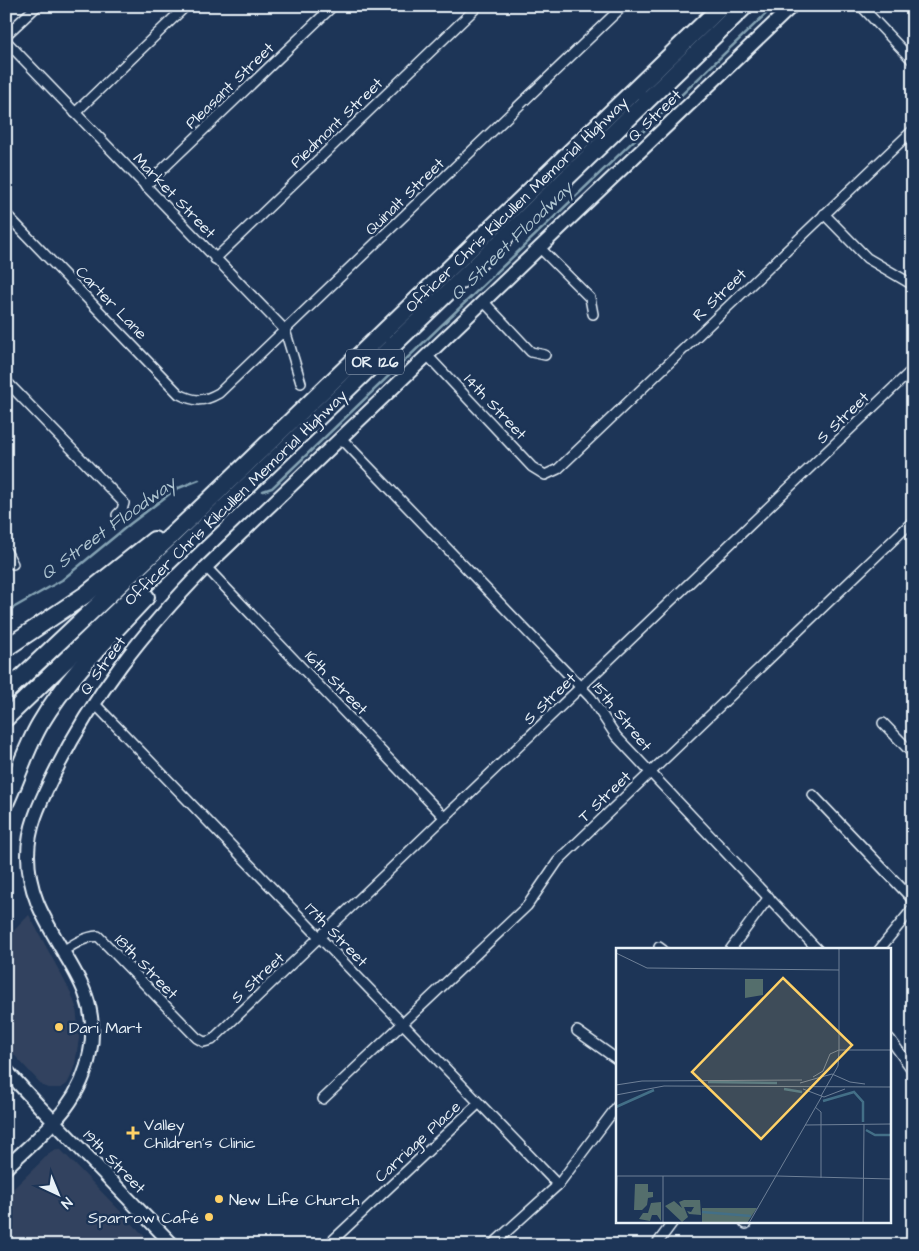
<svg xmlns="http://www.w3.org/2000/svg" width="919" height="1251" font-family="'Architects Daughter',sans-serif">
  <rect width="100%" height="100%" fill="#1d3557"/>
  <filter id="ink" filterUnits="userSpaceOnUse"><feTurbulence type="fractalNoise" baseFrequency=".02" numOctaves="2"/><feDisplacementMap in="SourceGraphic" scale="10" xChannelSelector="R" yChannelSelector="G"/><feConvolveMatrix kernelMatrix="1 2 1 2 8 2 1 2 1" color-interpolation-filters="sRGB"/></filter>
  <g filter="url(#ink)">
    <g fill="#33435e">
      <polygon points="29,915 71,993 76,1007 79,1038 75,1064 71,1076 67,1084 61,1088 49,1088 43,1086 6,1046 6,939"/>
      <polygon points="58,1150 61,1150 153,1245 6,1245 6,1197 13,1191 14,1188 52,1151"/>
    </g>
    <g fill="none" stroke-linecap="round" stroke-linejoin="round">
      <g stroke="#85a3b4" stroke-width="2.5">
        <polyline points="263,491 272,488 774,6"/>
        <polyline points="6,612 62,580 130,524 176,489 199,480"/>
      </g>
      <defs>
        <g id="street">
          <polyline points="861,6 913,61"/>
          <polyline points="6,35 37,6"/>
          <polyline points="6,41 285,330 301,383"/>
          <polyline points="75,113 186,6"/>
          <polyline points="145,186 333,6"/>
          <path d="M6,214l173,180c16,8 24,8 40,-1l404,-387"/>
          <polyline points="824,214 867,258 913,285"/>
          <polyline points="539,247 590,298 593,314"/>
          <polyline points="215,259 478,6"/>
          <polyline points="484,302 531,352 545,355"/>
          <polyline points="427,355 532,467 545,475 558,469 913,130"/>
          <polyline points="6,381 124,503 122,510 117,515"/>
          <polyline points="341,438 591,698 616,736 818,950"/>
          <polyline points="6,551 13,564"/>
          <polyline points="206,567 445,818"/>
          <polyline points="94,703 558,1185"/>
          <polyline points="883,723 913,754"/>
          <polyline points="813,795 913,900"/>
          <polyline points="659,947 663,950"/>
          <polyline points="730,950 769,897"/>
          <polyline points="879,950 913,908"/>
          <path d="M63,951c11,-7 21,-14 35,-15l99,102 7,4 8,-2 701,-671"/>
          <polyline points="577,1031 618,1060"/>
          <polyline points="890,1039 913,1071"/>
          <polyline points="323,1099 527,906 558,861 913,521"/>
          <polyline points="744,1222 746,1224"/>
          <polyline points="332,1241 478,1104"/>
          <polyline points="492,1245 558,1185 618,1105"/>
          <polyline points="656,1245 673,1222"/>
        </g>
        <g id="secondary">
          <polyline points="6,1070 39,1106 173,1245"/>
          <path d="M6,1168c37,-36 75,-62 84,-116 4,-18 2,-39 -4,-56 -6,-18 -17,-34 -26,-50 -18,-31 -32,-55 -32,-91 0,-29 13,-54 25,-79 40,-81 90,-144 153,-209l586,-561"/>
        </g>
        <g id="highway">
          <polyline points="6,648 85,595 154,540"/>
          <polyline points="6,692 204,505 722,6"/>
          <polyline points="6,718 745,6"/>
          <path d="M6,801c11,-24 21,-55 34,-77 28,-48 69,-87 106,-127"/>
        </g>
      </defs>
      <use href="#street" stroke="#e8f1f8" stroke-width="12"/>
      <use href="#secondary" stroke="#e8f1f8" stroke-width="16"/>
      <use href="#highway" stroke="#e8f1f8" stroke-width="20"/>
      <use href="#street" stroke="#1d3557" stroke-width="9"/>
      <use href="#secondary" stroke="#1d3557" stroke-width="12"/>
      <use href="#highway" stroke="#1d3557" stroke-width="16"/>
    </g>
  </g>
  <g fill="#ffd166" stroke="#1d3557" stroke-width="2">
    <circle cx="59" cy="1027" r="5"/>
    <path d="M130.5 1125.5h5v5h5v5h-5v5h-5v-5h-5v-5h5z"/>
    <circle cx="219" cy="1199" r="5"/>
    <circle cx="209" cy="1217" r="5"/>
  </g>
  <g text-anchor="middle" stroke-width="5" stroke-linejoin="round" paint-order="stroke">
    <rect fill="#1d3557" stroke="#abb9c8" stroke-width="1" x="346" y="349.5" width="58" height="25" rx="4"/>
    <g font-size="15" font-weight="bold" fill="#e8f1f8">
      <text x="375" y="367">OR 126</text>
    </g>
    <g font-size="16" fill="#e8f1f8" stroke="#1d3557">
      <text transform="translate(229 85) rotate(-44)" y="6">Pleasant Street</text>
      <text transform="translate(654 115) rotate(-44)" y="6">Q Street</text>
      <text transform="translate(336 122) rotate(-44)" y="6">Piedmont Street</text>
      <text transform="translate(175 195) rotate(46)" y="6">Market Street</text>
      <text transform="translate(404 196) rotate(-44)" y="6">Quinalt Street</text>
      <text transform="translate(516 204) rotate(-44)" y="6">Officer Chris Kilcullen Memorial Highway</text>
      <text transform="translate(719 294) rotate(-44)" y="6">R Street</text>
      <text transform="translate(112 302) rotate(46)" y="6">Carter Lane</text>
      <text transform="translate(496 406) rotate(47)" y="6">14th Street</text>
      <text transform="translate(842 417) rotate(-44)" y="6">S Street</text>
      <text transform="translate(235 497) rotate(-44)" y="6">Officer Chris Kilcullen Memorial Highway</text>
      <text transform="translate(102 665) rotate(-55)" y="6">Q Street</text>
      <text transform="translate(337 682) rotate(46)" y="6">16th Street</text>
      <text transform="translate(549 698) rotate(-44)" y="6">S Street</text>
      <text transform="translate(623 716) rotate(51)" y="6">15th Street</text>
      <text transform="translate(604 796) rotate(-44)" y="6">T Street</text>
      <text transform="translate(337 934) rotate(46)" y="6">17th Street</text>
      <text transform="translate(147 966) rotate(46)" y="6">18th Street</text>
      <text transform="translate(257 977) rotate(-43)" y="6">S Street</text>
      <text transform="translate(417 1141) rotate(-43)" y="6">Carriage Place</text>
      <text transform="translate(115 1161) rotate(46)" y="6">19th Street</text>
    </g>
    <g font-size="16" fill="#e8f1f8" stroke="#1d3557" text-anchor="start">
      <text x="69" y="1033">Dari Mart</text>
      <text x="144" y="1130">Valley<tspan x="144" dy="18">Children’s Clinic</tspan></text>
      <text x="229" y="1205">New Life Church</text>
      <text x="199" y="1223" text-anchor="end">Sparrow Café</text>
    </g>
    <g font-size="18" font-style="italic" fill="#aec4d0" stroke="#1d3557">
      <text transform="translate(511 241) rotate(-44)" y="6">Q Street Floodway</text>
      <text transform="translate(108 528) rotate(-36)" y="6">Q Street Floodway</text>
    </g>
  </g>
  <g transform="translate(616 948)">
    <rect width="275" height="275" fill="#1d3557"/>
    <path d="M129,31h18v16l-18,3zM19,236h13v8h5v5l-5,1 -1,7 -5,5h-8zM68,252h16l1,15 -12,-1 -2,-3 4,1 3,-5h-10l4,10 -6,5 -17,-16 9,-5 8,7 -3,-6zM45,254v19l-4,-6h-5l-2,6 -11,-2 4,-6h5l3,-10zM86,260h55l-10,15h-45z" fill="#546e6c"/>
    <path fill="none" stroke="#436f87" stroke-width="2.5" d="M92,134l69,1M168,141l18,3M207,153l31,-9 9,10v20M0,159l38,-17M250,182l9,5h16M86,264l49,4"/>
    <path fill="none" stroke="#6e8097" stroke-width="1" d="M0,5l31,15 192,2M197,129l10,-6 7,-17 9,-4v-102M184,135l32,-9 18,8 15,2M0,137l26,-4 160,-1M187,141l21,8 21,-8M0,147l48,-9 227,1M205,148l17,-30 1,-16h52M199,159l6,5v13M189,177l86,-1M0,228h161M161,228l114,3M205,230v-53M0,275l1,-47M47,275v-47M133,275l73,-127M247,275l1,-99"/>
    <path fill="#ffd166" fill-opacity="0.15" stroke="#ffd166" stroke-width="2.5" d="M167,30l69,67 -91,94 -69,-67z"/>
    <rect width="275" height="275" fill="none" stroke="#e8f1f8" stroke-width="2.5"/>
  </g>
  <rect width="919" height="1251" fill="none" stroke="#1d3557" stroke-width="25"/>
  <rect x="12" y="12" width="894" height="1226" fill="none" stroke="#e8f1f8" stroke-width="2" filter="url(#ink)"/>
  <g transform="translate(58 1194) rotate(136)" stroke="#1d3557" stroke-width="4" paint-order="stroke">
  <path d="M0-4L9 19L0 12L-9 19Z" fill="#e8f1f8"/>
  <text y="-8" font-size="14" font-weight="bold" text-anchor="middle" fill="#e8f1f8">N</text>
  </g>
</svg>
